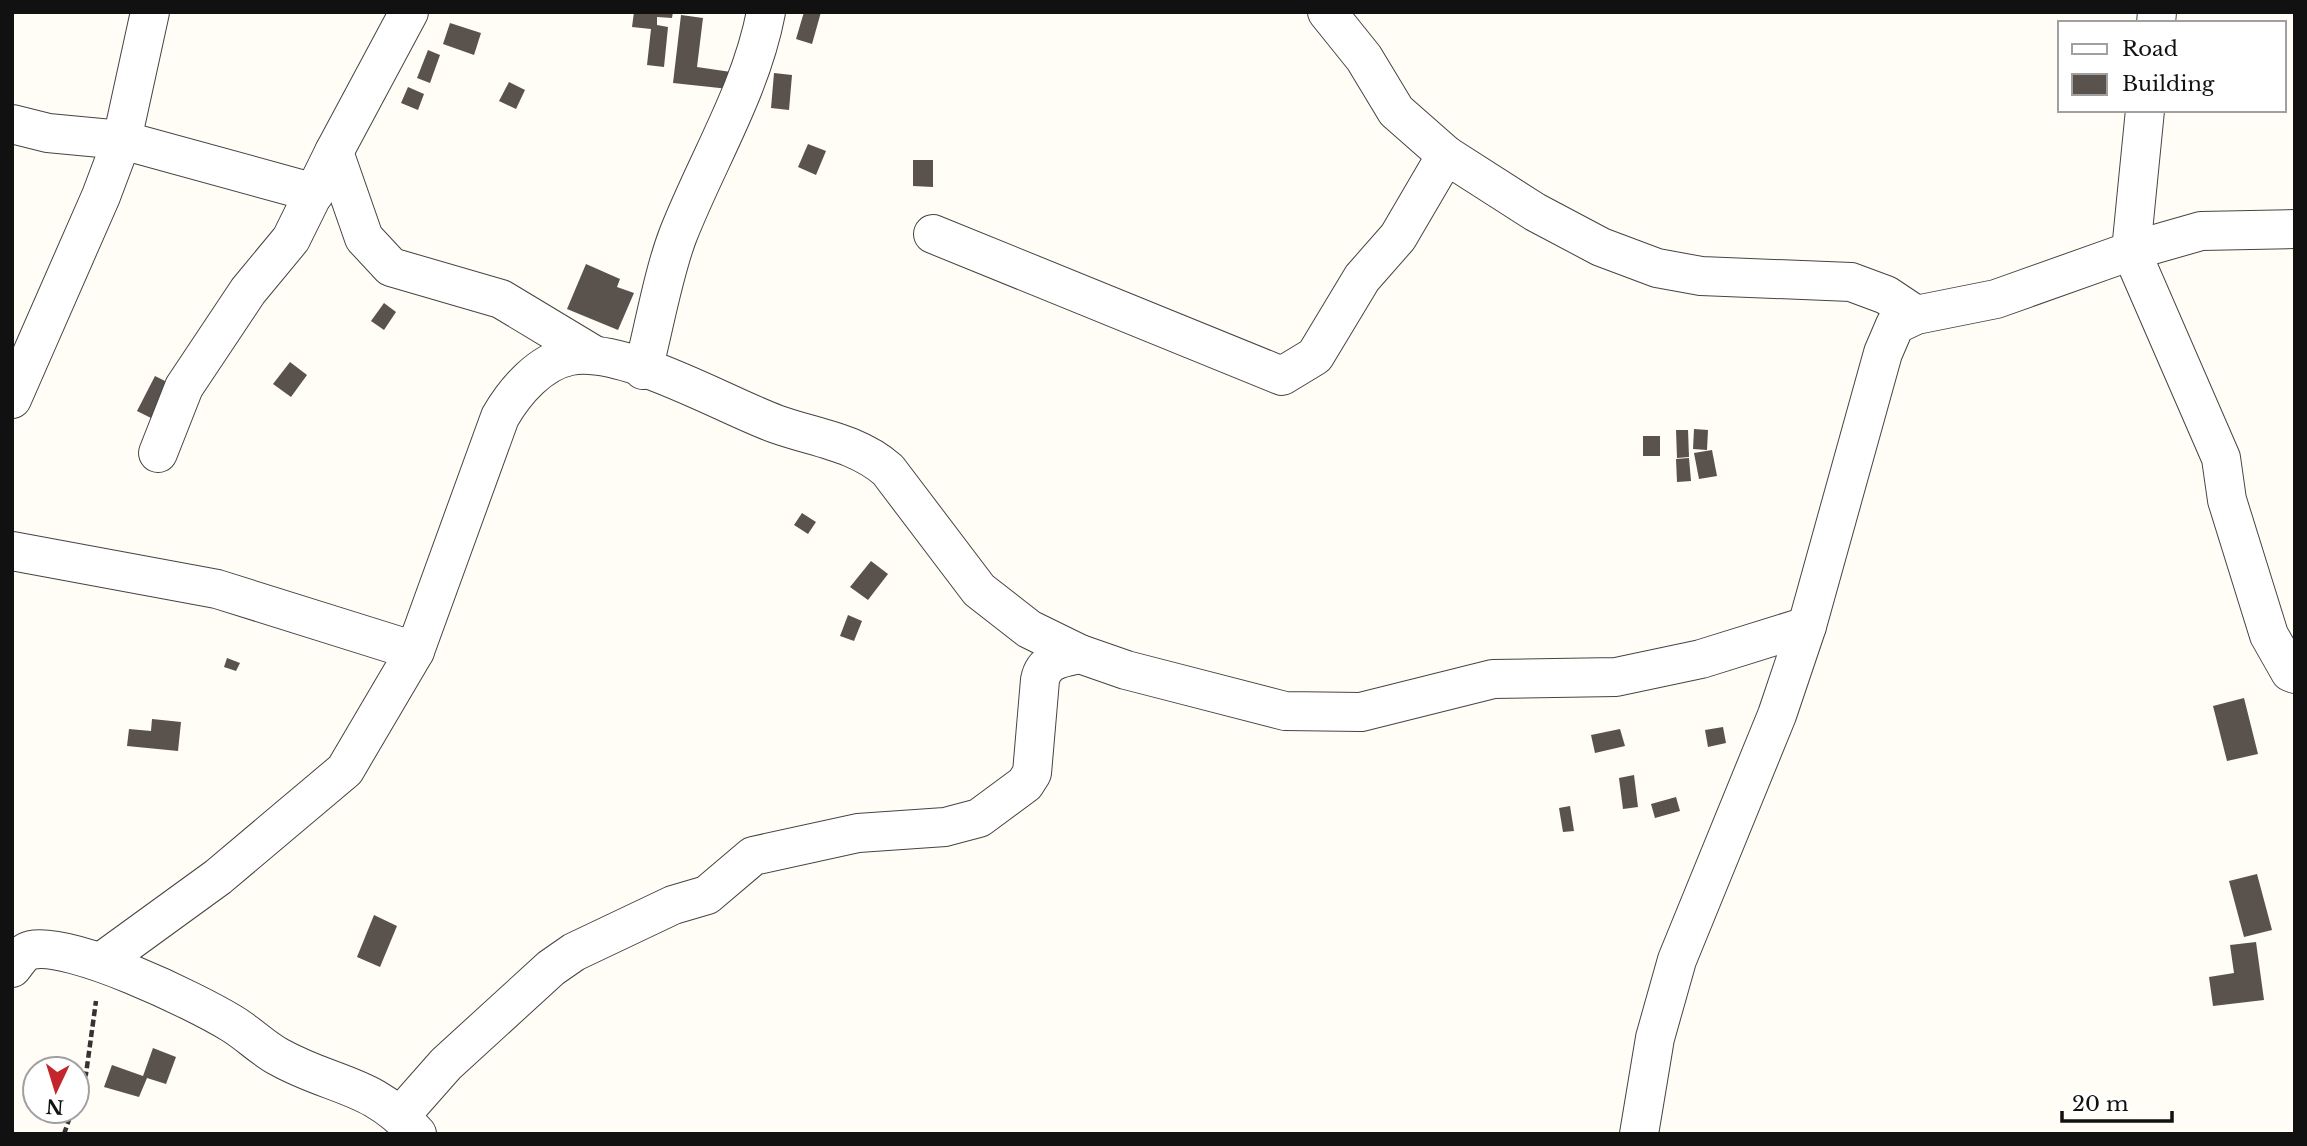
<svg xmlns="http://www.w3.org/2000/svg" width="2307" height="1146" font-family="'Libre Baskerville',serif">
  <rect width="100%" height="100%" fill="#fffdf5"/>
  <g fill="#5a524d">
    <polygon points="634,12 673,12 672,18 657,17 657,25 668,27 664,67 647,65 651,29 632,27"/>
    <polygon points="804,12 821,12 812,44 796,39"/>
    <polygon points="681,15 703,18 697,67 731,72 729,89 673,83"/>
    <polygon points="450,23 481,33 474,55 443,44"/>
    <polygon points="428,50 440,55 430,83 417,78"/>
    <polygon points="774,73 792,75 789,110 771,108"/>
    <polygon points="509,82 525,90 516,109 499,101"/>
    <polygon points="408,87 424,94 418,110 401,103"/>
    <polygon points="808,144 826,151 816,175 798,167"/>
    <polygon points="913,160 933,160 933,187 913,186"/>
    <polygon points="586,264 620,279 617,287 634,293 618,330 567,309"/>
    <polygon points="384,303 396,312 384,330 371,321"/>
    <polygon points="290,362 307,375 291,397 273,384"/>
    <polygon points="155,376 171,384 153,419 137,411"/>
    <polygon points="1694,429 1708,430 1707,450 1693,449"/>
    <polygon points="1676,430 1688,430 1689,457 1677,458"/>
    <rect x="1643" y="436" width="17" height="20"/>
    <polygon points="1712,450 1717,476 1699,479 1694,453"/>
    <polygon points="1689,458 1691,481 1677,482 1676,459"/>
    <polygon points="802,513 816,522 808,534 794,525"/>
    <polygon points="871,561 888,574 868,600 850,587"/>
    <polygon points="848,615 862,621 854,641 840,636"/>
    <polygon points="227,658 240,663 236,671 224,667"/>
    <polygon points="2244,698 2258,754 2227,761 2213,706"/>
    <polygon points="152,719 181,722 178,751 127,746 129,729 151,731"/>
    <polygon points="1723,727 1726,743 1708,747 1705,730"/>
    <polygon points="1620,729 1625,746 1595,753 1591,735"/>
    <polygon points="1634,775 1638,807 1623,809 1619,778"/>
    <polygon points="1676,797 1680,811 1655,818 1651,804"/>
    <polygon points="1570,806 1574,831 1563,832 1559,808"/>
    <polygon points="2257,874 2272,930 2244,937 2229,881"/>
    <polygon points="374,915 397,926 380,967 357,957"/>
    <polygon points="2256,942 2264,1000 2213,1006 2209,977 2234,973 2230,945"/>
    <polygon points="153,1048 176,1057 166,1084 147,1078 139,1097 104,1087 112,1065 143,1076"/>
  </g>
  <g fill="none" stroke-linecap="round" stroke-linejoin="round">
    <defs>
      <g id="minor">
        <polyline points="1327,12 1364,58 1396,111 1446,155 1535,212 1601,247 1657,268 1701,276 1851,282 1886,295 1916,315"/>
        <polyline points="2156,23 2157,12"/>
        <polyline points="2145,110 2131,251 2221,458 2227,500 2269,635 2290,672 2295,674"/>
        <polyline points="12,124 48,133 122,140 315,193"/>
        <polyline points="334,152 364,238 391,267 501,299 594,355"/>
        <polyline points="933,234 1282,376 1315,356 1362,278 1398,237 1446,155"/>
        <path d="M643,370c11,-42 20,-96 35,-135 29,-74 73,-144 88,-223"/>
        <polyline points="12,399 101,196 122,140 150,12"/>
        <polyline points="158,453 184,387 248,291 291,239 334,152 409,12"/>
        <polyline points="12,551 217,589 415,651"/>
        <path d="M101,962l117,-85 127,-107 70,-119 85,-234c15,-26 40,-55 70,-61 54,-10 154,49 206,68 39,14 80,18 112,46l91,120 50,39 51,25 46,16 159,41 76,1 132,-33 123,-2 85,-18 106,-33"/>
        <path d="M12,968c6,-7 10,-16 19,-18 40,-9 164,51 200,73 17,10 31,25 48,34 54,30 94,26 138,77"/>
        <path d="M401,1115l45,-51 105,-96 23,-16 99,-47 34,-10 46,-39 105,-23 87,-6 34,-9 46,-34 7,-11 8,-93c4,-21 23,-22 40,-26"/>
        <polyline points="1639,1134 1655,1038 1677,960 1777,715 1807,626 1883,353 1895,325 1916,315 1996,299 2131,251 2201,231 2295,229"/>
      </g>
    </defs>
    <use href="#minor" stroke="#444" stroke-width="40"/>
    <g stroke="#333" stroke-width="4.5" stroke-dasharray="7 3.5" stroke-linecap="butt">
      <polyline points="77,1098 86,1074 96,1001"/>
      <polyline points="64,1134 72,1111"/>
    </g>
    <use href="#minor" stroke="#fff" stroke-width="38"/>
  </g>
  <rect width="2307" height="1146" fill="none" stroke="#111111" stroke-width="28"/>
  <rect x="2058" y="21" width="228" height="91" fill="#ffffff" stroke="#a0a0a0" stroke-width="2"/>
  <rect x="2072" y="44" width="35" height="10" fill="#ffffff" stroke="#a0a0a0" stroke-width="2"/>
  <text x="2122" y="56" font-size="21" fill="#111111">Road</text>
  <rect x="2072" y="74" width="35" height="21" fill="#5a524d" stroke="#a0a0a0" stroke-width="2"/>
  <text x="2122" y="91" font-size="21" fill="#111111">Building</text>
  <g transform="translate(56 1090) rotate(184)"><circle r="33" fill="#ffffff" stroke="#a0a0a0" stroke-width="2"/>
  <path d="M0-5L12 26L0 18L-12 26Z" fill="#c4262e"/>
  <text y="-10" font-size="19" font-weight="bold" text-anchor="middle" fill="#111111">N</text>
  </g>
  <path d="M2062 1111v10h110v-10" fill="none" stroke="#111111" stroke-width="3.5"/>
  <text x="2072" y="1111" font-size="21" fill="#111111" stroke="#ffffff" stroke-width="5" paint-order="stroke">20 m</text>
</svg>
